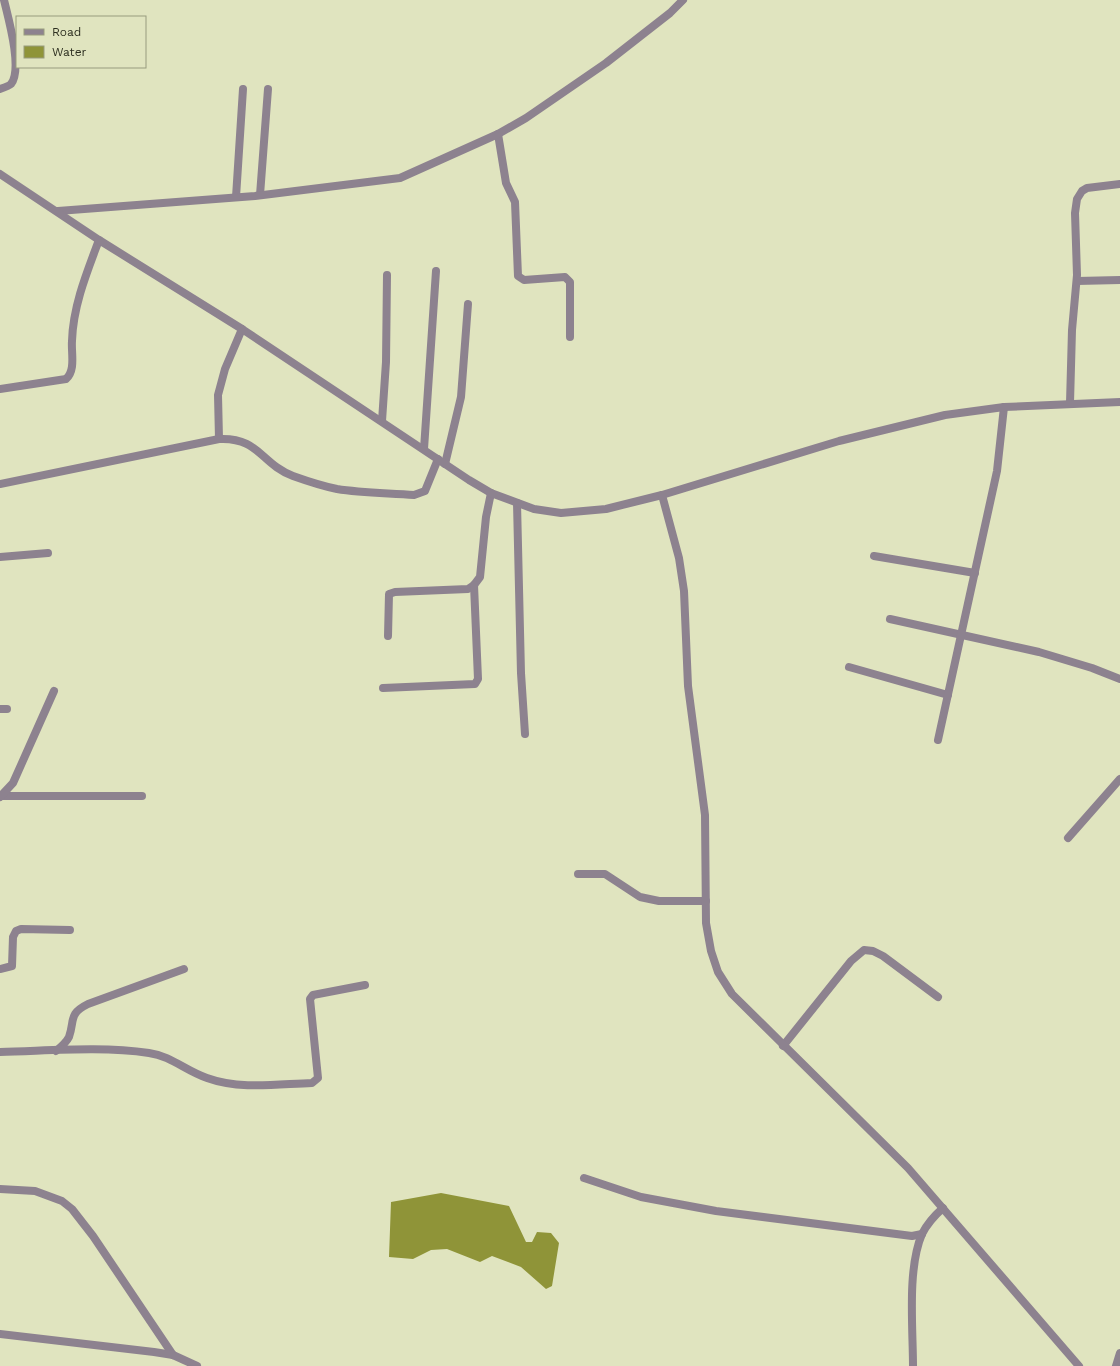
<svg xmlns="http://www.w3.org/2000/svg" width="1120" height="1366" font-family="'Work Sans',sans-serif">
  <rect width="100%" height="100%" fill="#e0e4bf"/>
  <polygon fill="#8f9438" points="441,1193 509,1206 526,1242 532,1242 537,1232 551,1233 559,1243 552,1286 546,1289 521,1267 492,1256 480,1262 447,1249 431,1250 413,1259 389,1257 391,1202"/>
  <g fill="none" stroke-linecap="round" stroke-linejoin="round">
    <g stroke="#8d828f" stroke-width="8">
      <path d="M0,89c3,-1 9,-3 11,-5 12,-15 -3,-67 -7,-84"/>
      <polyline points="498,134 506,183 515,202 518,276 524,280 565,277 570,282 570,337"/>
      <polyline points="260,195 268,89"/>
      <polyline points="236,197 243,89"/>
      <polyline points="58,211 255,196 400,178 498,134 526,118 606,63 670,13 683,0"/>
      <polyline points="1077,281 1120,280"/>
      <path d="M0,389l66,-10c10,-9 5,-26 6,-38 1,-35 15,-69 27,-101"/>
      <polyline points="1070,403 1072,330 1077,275 1075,213 1077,199 1082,191 1087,188 1120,184"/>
      <polyline points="382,421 386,362 387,275"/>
      <polyline points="219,439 218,395 225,369 242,329"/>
      <polyline points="424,449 436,271"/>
      <polyline points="445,464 461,397 468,304"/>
      <path d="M0,484l219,-45c40,-2 42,25 74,37 14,5 29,10 44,13 25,4 52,4 77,6l11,-4 13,-32"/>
      <polyline points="517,503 521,673 525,734"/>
      <polyline points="874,556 975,573"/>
      <polyline points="0,557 48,553"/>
      <polyline points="890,619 1039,652 1092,668 1120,679"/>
      <polyline points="388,636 389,594 395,592 468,589 474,585 480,577 486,517 491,493"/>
      <polyline points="849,667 948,695"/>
      <polyline points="383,688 475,684 478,679 474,585"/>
      <polyline points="0,709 7,709"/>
      <polyline points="938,740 997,471 1004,407"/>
      <polyline points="2,796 142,796"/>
      <polyline points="0,797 13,783 54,691"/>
      <polyline points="1068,838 1120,779"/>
      <polyline points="578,874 605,874 640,897 659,901 706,901"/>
      <polyline points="0,969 12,966 13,937 16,931 21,929 70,930"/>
      <polyline points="783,1046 851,961 864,950 873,951 883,956 938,997"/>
      <path d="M56,1051c5,-4 10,-8 13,-14 6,-17 -1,-23 19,-33l96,-35"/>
      <path d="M0,1052c48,-1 101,-6 149,1 22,3 37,18 58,25 33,12 71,6 105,5l6,-5 -8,-79 3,-4 52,-10"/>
      <polyline points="584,1178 641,1197 716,1211 912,1236 922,1234"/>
      <polyline points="0,1189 35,1191 62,1201 72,1209 93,1236 173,1355"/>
      <polyline points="0,1334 154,1352 173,1355 197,1366"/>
      <path d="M913,1366c0,-38 -6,-97 9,-132 5,-10 12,-18 21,-26"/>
      <polyline points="1116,1366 1120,1353"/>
    </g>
    <g stroke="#8d828f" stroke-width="8">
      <polyline points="0,174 99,240 242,329 469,480 491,493 534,509 561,513 606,509 662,495 839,441 945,415 1004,407 1120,402"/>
      <polyline points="662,495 679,558 684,591 688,686 705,815 706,923 711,951 718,972 732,994 908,1168 1079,1366"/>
    </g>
  </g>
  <rect x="16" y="16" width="130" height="52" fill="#e0e4bf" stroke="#989b7f"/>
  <rect x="24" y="29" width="20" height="6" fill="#8d828f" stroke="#989b7f"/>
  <text x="52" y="36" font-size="12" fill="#2c2e1f">Road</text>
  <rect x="24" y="46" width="20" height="12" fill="#8f9438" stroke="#989b7f"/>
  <text x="52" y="56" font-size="12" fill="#2c2e1f">Water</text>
</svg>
